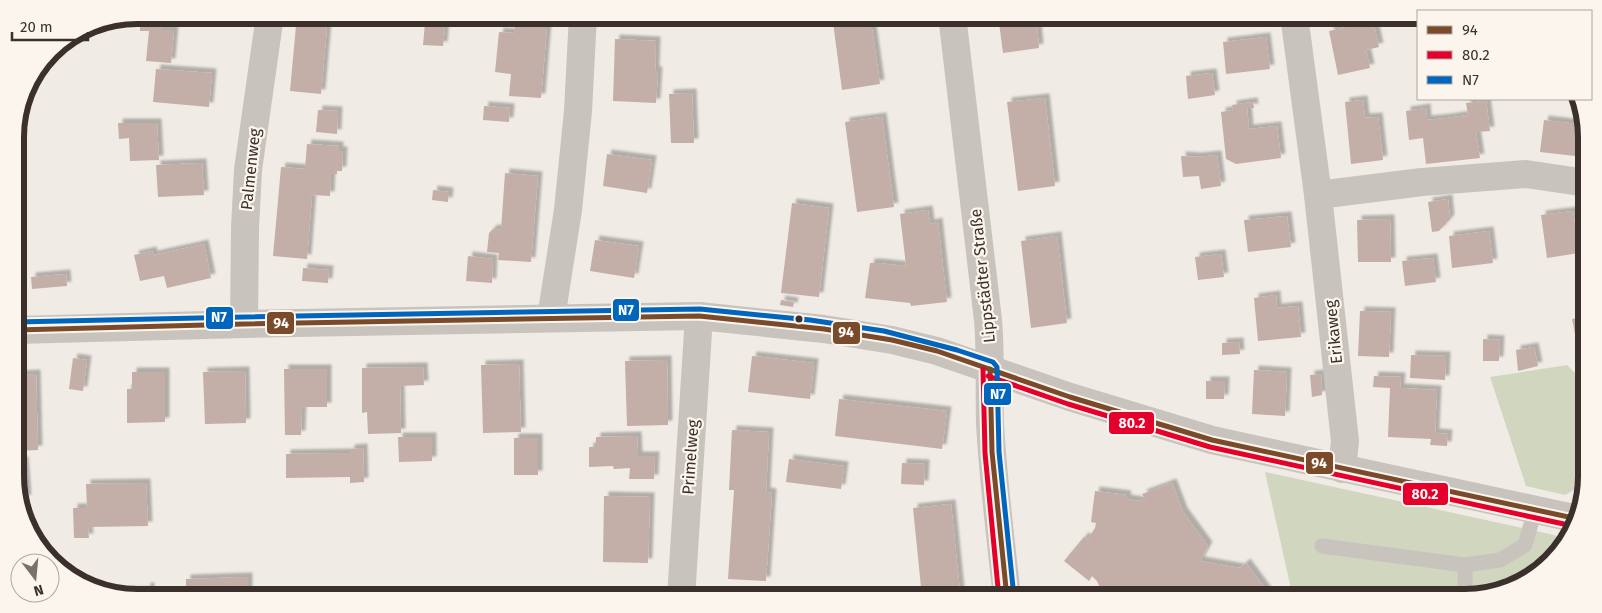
<svg xmlns="http://www.w3.org/2000/svg" width="1602" height="613" font-family="'Fira Sans',sans-serif">
  <defs>
    <filter id="shadow"><feDropShadow dx="4.5" dy="-4.5" stdDeviation="1" flood-color="#0004"/></filter>
  </defs>
  <rect width="100%" height="100%" fill="#f0ebe5"/>
  <g fill="#d1d6bf">
    <polygon points="1567,365 1582,380 1581,480 1577,488 1565,495 1526,486 1490,377"/>
    <polygon points="1265,472 1541,532 1565,538 1539,573 1473,598 1293,598"/>
  </g>
  <g fill="#c3afa7" filter="url(#shadow)">
    <polygon points="140,15 163,15 163,30 174,30 171,63 146,61 149,31 140,31"/>
    <polygon points="297,15 328,15 321,94 290,91"/>
    <polygon points="516,15 548,15 541,98 509,96 511,74 495,72 499,32 514,33"/>
    <polygon points="832,15 870,15 880,84 842,90"/>
    <polygon points="998,15 1036,15 1039,48 1003,53"/>
    <polygon points="1373,21 1379,47 1366,50 1370,68 1338,75 1329,31"/>
    <polygon points="425,23 445,25 443,46 423,45"/>
    <polygon points="1266,37 1270,69 1226,74 1223,42"/>
    <polygon points="67,39 67,51 51,52 56,45"/>
    <polygon points="615,39 656,41 655,71 658,71 656,103 613,101"/>
    <polygon points="156,69 212,73 209,107 153,102"/>
    <polygon points="1212,73 1215,95 1188,99 1186,76"/>
    <polygon points="692,93 694,143 671,143 669,94"/>
    <polygon points="1045,98 1055,186 1018,191 1007,102"/>
    <polygon points="1363,100 1365,118 1378,117 1383,160 1351,164 1345,102"/>
    <polygon points="1486,101 1490,131 1476,132 1480,158 1426,164 1423,138 1409,140 1406,111 1426,108 1427,120 1447,118 1468,115 1466,103"/>
    <polygon points="1253,102 1254,108 1247,108 1249,129 1277,126 1281,158 1236,164 1226,159 1221,112 1233,110 1232,105"/>
    <polygon points="484,106 510,108 509,122 483,120"/>
    <polygon points="318,110 338,111 337,134 316,132"/>
    <polygon points="882,117 894,207 857,212 845,122"/>
    <polygon points="1544,120 1586,125 1584,157 1540,152"/>
    <polygon points="17,123 19,158 15,158 15,129"/>
    <polygon points="118,123 157,123 159,160 130,161 129,138 119,139"/>
    <polygon points="307,144 339,146 339,151 343,151 342,171 337,171 337,174 331,174 330,196 312,195 307,259 273,256 281,167 305,169"/>
    <polygon points="607,154 652,160 647,193 603,186"/>
    <polygon points="1217,155 1221,186 1201,189 1199,176 1183,177 1181,156 1197,157"/>
    <polygon points="202,163 204,195 158,197 156,165"/>
    <polygon points="505,173 538,176 531,262 498,260 499,253 487,252 489,233 493,229 501,230"/>
    <polygon points="433,190 449,192 448,202 432,200"/>
    <polygon points="1448,199 1450,219 1439,231 1432,232 1428,202"/>
    <polygon points="792,203 829,208 819,297 781,293"/>
    <polygon points="928,210 930,224 938,222 947,302 911,306 910,303 865,298 870,263 877,263 906,266 900,214"/>
    <polygon points="1573,211 1579,253 1547,258 1541,215"/>
    <polygon points="1287,216 1291,247 1248,252 1244,220"/>
    <polygon points="1390,219 1391,262 1358,262 1357,220"/>
    <polygon points="1489,231 1493,263 1452,268 1449,236"/>
    <polygon points="1057,236 1067,323 1031,328 1021,241"/>
    <polygon points="595,240 639,246 634,278 590,271"/>
    <polygon points="204,244 211,278 167,288 164,276 140,281 134,255 152,251 153,255"/>
    <polygon points="1221,254 1224,277 1198,280 1195,257"/>
    <polygon points="468,256 493,259 492,283 466,281"/>
    <polygon points="1433,258 1436,282 1405,286 1402,261"/>
    <polygon points="303,268 329,270 328,283 302,281"/>
    <polygon points="66,274 67,286 32,289 31,277"/>
    <polygon points="1276,295 1277,308 1298,306 1301,337 1258,341 1254,298"/>
    <polygon points="781,300 794,302 793,307 780,305"/>
    <polygon points="1360,311 1391,312 1389,357 1358,356"/>
    <polygon points="1583,317 1583,333 1575,334 1572,319"/>
    <polygon points="1483,339 1500,340 1499,361 1483,361"/>
    <polygon points="1239,342 1240,354 1222,355 1222,343"/>
    <polygon points="1534,347 1538,366 1518,371 1516,350"/>
    <polygon points="1411,355 1446,356 1445,380 1410,378"/>
    <polygon points="752,356 814,363 810,399 748,392"/>
    <polygon points="73,358 87,360 83,391 69,389"/>
    <polygon points="667,360 668,425 627,426 625,361"/>
    <polygon points="519,364 521,432 483,433 481,365"/>
    <polygon points="423,367 424,385 400,386 401,433 368,434 367,412 362,413 362,368"/>
    <polygon points="284,369 327,369 327,407 302,407 301,435 285,435"/>
    <polygon points="1254,370 1287,372 1285,416 1252,414"/>
    <polygon points="245,371 246,423 205,424 203,372"/>
    <polygon points="132,372 165,372 165,422 127,423 127,389 132,389"/>
    <polygon points="36,374 38,450 17,451 17,375"/>
    <polygon points="1321,374 1322,395 1312,397 1310,375"/>
    <polygon points="1374,376 1401,377 1400,388 1437,390 1435,433 1448,434 1447,446 1430,445 1431,439 1388,437 1390,388 1373,387"/>
    <polygon points="1206,381 1225,381 1224,399 1206,399"/>
    <polygon points="839,399 947,411 942,449 835,436"/>
    <polygon points="732,430 769,432 766,492 772,493 766,581 728,579 734,490 729,490"/>
    <polygon points="637,436 638,456 655,456 654,479 629,479 630,468 614,469 613,466 589,467 589,447 596,447 596,437"/>
    <polygon points="398,437 432,437 432,461 399,462"/>
    <rect x="514" y="438" width="24" height="37"/>
    <polygon points="363,448 364,482 350,483 350,477 286,478 286,454 350,453 350,449"/>
    <polygon points="789,459 844,466 841,489 786,482"/>
    <polygon points="24,461 27,499 17,500 17,462"/>
    <polygon points="902,463 925,464 924,485 901,484"/>
    <polygon points="146,483 148,526 88,527 89,538 74,538 73,508 87,508 86,484"/>
    <polygon points="1172,483 1183,512 1208,546 1200,561 1240,568 1246,563 1268,593 1262,598 1100,598 1098,594 1102,592 1097,581 1092,576 1089,581 1064,561 1084,537 1088,539 1095,528 1096,523 1091,522 1095,491 1127,495 1126,499 1139,501 1145,499 1142,494"/>
    <polygon points="604,496 650,497 648,563 603,562"/>
    <polygon points="951,504 960,592 922,597 913,508"/>
    <polygon points="248,577 248,598 186,598 186,579"/>
    <polygon points="146,587 150,587 150,598 128,596 128,591 146,591"/>
  </g>
  <g fill="none" stroke-linecap="round" stroke-linejoin="round">
    <g stroke="#c9c3be" stroke-width="15">
      <polyline points="1322,546 1465,565 1500,560 1525,545 1535,510"/>
      <polyline points="1465,598 1465,565"/>
    </g>
    <g stroke="#c9c3be" stroke-width="28">
      <path d="M952,15l36,305c3,34 1,69 2,103 3,58 11,117 17,175"/>
      <polyline points="1294,15 1318,195 1345,441 1342,469"/>
      <polyline points="1318,195 1422,182 1526,174 1580,182"/>
      <polyline points="551,318 568,210 578,111 583,15"/>
      <polyline points="244,324 245,228 248,170 270,15"/>
      <polyline points="16,330 244,324 699,316 824,329 892,340 937,351 1070,397 1212,440 1578,519"/>
      <polyline points="681,598 699,316"/>
    </g>
    <defs>
      <g id="bus-1">
        <polyline points="16,330 244,324 699,316 824,329 892,340 937,351 1070,397 1212,440 1578,519"/>
        <polyline points="990,369 992,452 1007,598"/>
      </g>
      <g id="bus-2">
        <polyline points="983,369 985,453 999,598"/>
        <polyline points="988,376 1068,404 1210,447 1573,526"/>
      </g>
      <polyline id="bus-3" points="16,322 244,317 700,309 810,320 884,331 957,350 993,362 997,367 999,452 1014,597"/>
    </defs>
    <use href="#bus-1" stroke="#fbf5ee" stroke-width="9"/>
    <use href="#bus-2" stroke="#fbf5ee" stroke-width="9"/>
    <use href="#bus-3" stroke="#fbf5ee" stroke-width="9"/>
    <use href="#bus-1" stroke="#7a4b2a" stroke-width="5"/>
    <use href="#bus-2" stroke="#e4002b" stroke-width="5"/>
    <use href="#bus-3" stroke="#0065bd" stroke-width="5"/>
  </g>
  <circle fill="#3b302b" stroke="#fbf5ee" stroke-width="2" cx="799" cy="319" r="4.5"/>
  <g text-anchor="middle" stroke-width="4.5" stroke-linejoin="round" paint-order="stroke">
    <g font-size="16" fill="#3b302b" stroke="#fbf5ee">
      <text transform="translate(250 169) rotate(-84)" y="6">Palmenweg</text>
      <text transform="translate(982 276) rotate(-96)" y="6">Lippstädter Straße</text>
      <text transform="translate(1333 332) rotate(-96)" y="6">Erikaweg</text>
      <text transform="translate(690 457) rotate(-86)" y="6">Primelweg</text>
    </g>
  </g>
  <path d="M0 0H1602V613H0ZM137 24H1465A113 113 0 0 1 1578 137V476A113 113 0 0 1 1465 589H137A113 113 0 0 1 24 476V137A113 113 0 0 1 137 24Z" fill="#fbf5ee" fill-rule="evenodd"/>
  <path fill="none" stroke="#3b302b" stroke-width="6" d="M137 24H1465A113 113 0 0 1 1578 137V476A113 113 0 0 1 1465 589H137A113 113 0 0 1 24 476V137A113 113 0 0 1 137 24Z"/>
  <g stroke="#fbf5ee" stroke-width="2">
    <rect x="612" y="298" width="28" height="24" rx="5" fill="#0065bd"/>
    <rect x="205" y="306" width="29" height="24" rx="5" fill="#0065bd"/>
    <rect x="266" y="311" width="29" height="24" rx="5" fill="#7a4b2a"/>
    <rect x="832" y="321" width="29" height="24" rx="5" fill="#7a4b2a"/>
    <rect x="983" y="382" width="29" height="24" rx="5" fill="#0065bd"/>
    <rect x="1108" y="411" width="47" height="24" rx="5" fill="#e4002b"/>
    <rect x="1305" y="451" width="29" height="24" rx="5" fill="#7a4b2a"/>
    <rect x="1402" y="482" width="47" height="24" rx="5" fill="#e4002b"/>
  </g>
  <g font-size="14" text-anchor="middle" font-weight="bold" fill="#fff">
    <text x="626" y="315">N7</text>
    <text x="219" y="322">N7</text>
    <text x="281" y="328">94</text>
    <text x="846" y="337">94</text>
    <text x="998" y="399">N7</text>
    <text x="1132" y="428">80.2</text>
    <text x="1319" y="468">94</text>
    <text x="1425" y="499">80.2</text>
  </g>
  <rect x="1417" y="10" width="175" height="90" fill="#fbf5ee" stroke="#aea6a0"/>
  <rect x="1427" y="26" width="25" height="8" fill="#7a4b2a" stroke="#aea6a0"/>
  <text x="1462" y="35" font-size="15" fill="#3b302b">94</text>
  <rect x="1427" y="51" width="25" height="8" fill="#e4002b" stroke="#aea6a0"/>
  <text x="1462" y="60" font-size="15" fill="#3b302b">80.2</text>
  <rect x="1427" y="76" width="25" height="8" fill="#0065bd" stroke="#aea6a0"/>
  <text x="1462" y="85" font-size="15" fill="#3b302b">N7</text>
  <g transform="translate(35 578) rotate(164)"><circle r="24" fill="#fbf5ee" stroke="#aea6a0"/>
  <path d="M0-4L9 19L0 12L-9 19Z" fill="#7a716c"/>
  <text y="-8" font-size="14" font-weight="bold" text-anchor="middle" fill="#3b302b">N</text>
  </g>
  <path d="M12 32v8h76v-8" fill="none" stroke="#3b302b" stroke-width="2.5"/>
  <text x="20" y="32" font-size="15" fill="#3b302b" stroke="#fbf5ee" stroke-width="4" paint-order="stroke">20 m</text>
</svg>
